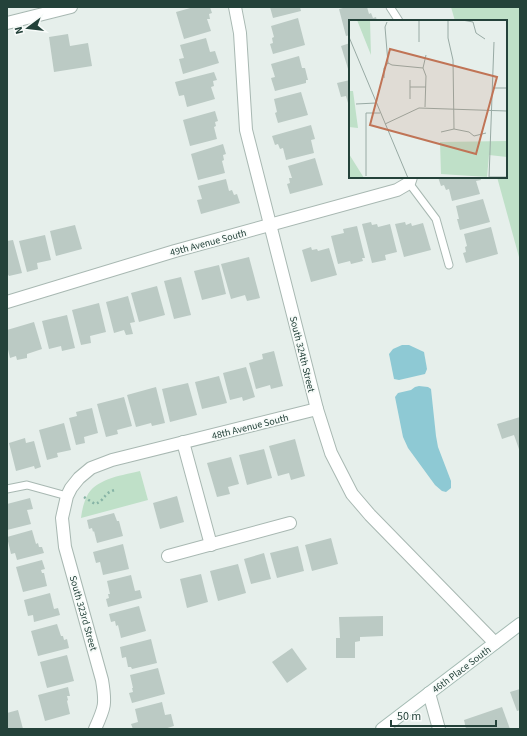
<svg xmlns="http://www.w3.org/2000/svg" width="527" height="736" font-family="'Source Sans 3',sans-serif">
  <rect width="100%" height="100%" fill="#e6efeb"/>
  <g fill="#bfe0c8">
    <polygon points="451,7 520,7 520,257 519,257 497,177 506,177 506,21 455,21"/>
    <path d="M140,471l8,29 -67,18c1,-8 3,-17 7,-24 10,-16 36,-19 52,-23z"/>
  </g>
  <g fill="#8ec9d4">
    <polygon points="402,345 409,345 424,352 427,369 425,374 399,380 394,379 389,354 393,349"/>
    <polygon points="419,386 428,387 431,389 436,436 438,447 451,481 451,488 446,492 442,491 435,485 408,448 403,437 395,397 398,393 411,390 415,387"/>
  </g>
  <g fill="#bbcac4">
    <polygon points="194,7 210,7 212,13 209,14 210,19 207,19 211,31 184,39 176,12"/>
    <polygon points="270,7 300,7 301,11 273,18"/>
    <polygon points="347,7 367,7 369,14 371,13 373,18 376,17 377,21 350,21 350,35 346,36 339,9"/>
    <polygon points="298,18 305,45 273,54 270,44 273,43 272,38 274,37 271,26"/>
    <polygon points="68,34 70,46 88,43 92,66 54,72 49,37"/>
    <polygon points="206,38 210,52 215,51 219,63 183,74 179,59 184,58 180,45"/>
    <polygon points="350,43 350,72 349,72 341,46"/>
    <polygon points="299,56 302,68 305,68 308,80 306,80 306,83 275,91 271,78 275,77 271,64"/>
    <polygon points="214,72 217,80 213,81 214,86 211,87 215,99 187,107 184,95 179,96 175,82"/>
    <polygon points="350,80 350,110 346,96 341,97 337,83"/>
    <polygon points="301,92 308,115 278,123 275,113 277,112 274,99"/>
    <polygon points="215,111 218,121 215,122 216,126 214,127 217,139 190,146 183,120"/>
    <polygon points="311,125 315,139 311,140 314,153 286,160 283,148 280,149 278,144 275,145 272,136"/>
    <polygon points="223,144 226,154 223,155 224,160 222,161 225,173 198,180 191,154"/>
    <polygon points="315,158 323,185 290,194 287,184 290,183 289,178 292,178 288,166"/>
    <polygon points="438,177 480,177 481,180 476,181 480,194 452,201 449,189 446,190 444,185 441,186"/>
    <polygon points="226,179 229,191 232,190 234,195 237,194 240,203 201,214 197,200 202,199 198,186"/>
    <polygon points="483,199 490,222 460,230 457,219 459,219 456,206"/>
    <polygon points="371,222 372,225 377,224 378,227 390,224 397,252 385,255 386,260 372,263 362,224"/>
    <polygon points="405,222 406,225 411,223 412,226 423,223 431,250 404,257 395,224"/>
    <polygon points="75,225 82,249 56,256 50,231"/>
    <polygon points="357,226 365,258 362,258 363,261 351,264 350,261 338,264 331,236 344,233 343,229"/>
    <polygon points="491,227 498,254 466,263 463,253 466,252 465,247 467,246 464,234"/>
    <polygon points="45,235 51,260 37,263 38,269 27,272 19,241"/>
    <polygon points="13,240 22,273 9,276 7,273 7,241"/>
    <polygon points="311,247 312,250 317,249 318,251 329,248 337,275 311,282 302,250"/>
    <polygon points="249,257 260,298 247,301 245,295 231,299 221,264"/>
    <polygon points="219,265 226,294 202,300 194,271"/>
    <polygon points="181,277 191,315 174,319 164,281"/>
    <polygon points="157,286 165,315 139,322 131,293"/>
    <polygon points="128,296 135,322 130,323 133,334 126,335 124,330 114,333 106,302"/>
    <polygon points="99,303 106,332 90,336 91,343 81,345 72,310"/>
    <polygon points="67,315 75,348 62,351 61,346 49,349 42,321"/>
    <polygon points="34,322 42,349 27,354 27,358 17,360 16,356 10,358 7,345 7,330"/>
    <polygon points="274,351 283,386 271,389 270,385 256,389 249,363 263,359 262,354"/>
    <polygon points="246,367 255,397 243,401 242,397 230,400 223,373"/>
    <polygon points="219,376 227,403 202,409 195,382"/>
    <polygon points="188,383 197,415 170,422 162,389"/>
    <polygon points="156,387 165,423 152,426 151,423 136,427 127,395"/>
    <polygon points="124,397 132,426 117,430 118,434 106,437 97,404"/>
    <polygon points="92,408 98,433 84,437 85,443 76,445 69,418 77,416 76,412"/>
    <polygon points="520,417 520,452 514,435 502,439 497,424"/>
    <polygon points="64,423 71,450 57,453 58,457 47,460 39,430"/>
    <polygon points="25,438 26,443 34,441 41,467 35,469 34,466 16,471 9,443"/>
    <polygon points="295,439 305,476 291,480 289,473 278,476 269,446"/>
    <polygon points="264,449 272,478 247,485 239,455"/>
    <polygon points="231,457 239,484 228,487 230,494 217,497 207,463"/>
    <polygon points="177,496 184,522 160,529 153,503"/>
    <polygon points="30,498 33,509 27,510 31,524 7,530 7,504"/>
    <polygon points="114,513 117,521 119,521 123,536 97,543 94,531 93,532 92,528 89,529 87,520"/>
    <polygon points="32,530 36,544 38,543 39,547 42,547 44,553 17,560 15,553 11,554 7,537"/>
    <polygon points="331,538 338,564 312,571 305,545"/>
    <polygon points="123,544 129,569 103,575 100,562 96,563 93,552"/>
    <polygon points="298,546 304,571 277,578 270,553"/>
    <polygon points="264,553 271,579 251,584 244,559"/>
    <polygon points="42,560 45,569 41,570 42,573 44,573 47,586 23,592 16,567"/>
    <polygon points="238,564 246,593 218,601 210,571"/>
    <polygon points="201,574 208,602 187,608 180,579"/>
    <polygon points="131,575 135,591 140,590 142,598 108,607 106,599 109,598 108,594 110,594 107,581"/>
    <polygon points="50,593 54,609 58,608 60,615 34,622 33,615 28,616 24,600"/>
    <polygon points="139,606 146,631 121,638 118,625 116,626 115,621 111,622 109,614"/>
    <polygon points="383,616 383,636 360,637 360,641 355,642 355,658 336,658 336,638 340,638 339,617"/>
    <polygon points="57,624 61,636 63,636 64,640 67,639 69,648 38,656 31,631"/>
    <polygon points="151,639 157,663 132,669 131,667 128,667 126,657 122,658 120,647"/>
    <polygon points="292,648 307,669 287,683 272,662"/>
    <polygon points="67,655 74,681 47,688 40,662"/>
    <polygon points="158,668 165,694 132,703 129,693 133,692 132,688 133,688 130,675"/>
    <polygon points="68,687 70,696 67,696 68,700 67,701 70,714 45,721 38,695"/>
    <polygon points="520,689 520,710 517,711 510,692"/>
    <polygon points="162,702 165,715 171,714 174,726 164,729 133,729 131,724 138,722 135,709"/>
    <polygon points="502,707 510,729 466,729 464,720"/>
    <polygon points="18,710 23,729 7,729 7,713"/>
  </g>
  <g fill="none" stroke-linecap="round" stroke-linejoin="round">
    <defs>
      <g id="lane">
        <polyline points="390,7 399,21"/>
        <polyline points="409,183 436,219 449,265"/>
        <polyline points="7,489 27,485 67,496"/>
      </g>
      <g id="street">
        <polyline points="235,7 240,33 246,130 317,409 331,453 352,494 370,515 495,643"/>
        <polyline points="7,23 71,7"/>
        <polyline points="7,302 175,251 397,190 409,183 411,177"/>
        <polyline points="183,442 211,545"/>
        <polyline points="168,556 290,523"/>
        <polyline points="429,693 439,729"/>
        <path d="M95,729c10,-22 11,-25 7,-49l-37,-133 -3,-29 5,-22 4,-8 8,-10 12,-10 21,-8 205,-51"/>
      </g>
      <polyline id="secondary" points="382,729 520,624"/>
    </defs>
    <use href="#lane" stroke="#a8b8b2" stroke-width="9"/>
    <use href="#street" stroke="#a8b8b2" stroke-width="14"/>
    <use href="#secondary" stroke="#a4bbb3" stroke-width="14"/>
    <path stroke="#86b3a5" stroke-width="2.5" stroke-dasharray="2 3" stroke-linecap="butt" d="M84,497l11,7c11,-4 8,-11 20,-14"/>
    <use href="#lane" stroke="#fff" stroke-width="7"/>
    <use href="#street" stroke="#fff" stroke-width="12"/>
    <use href="#secondary" stroke="#fff" stroke-width="12"/>
  </g>
  <g text-anchor="middle" stroke-width="3.5" stroke-linejoin="round" paint-order="stroke">
    <g font-size="10" fill="#24423a" stroke="#f7fbf9">
      <text transform="translate(208 242) rotate(-15)" y="4">49th Avenue South</text>
      <text transform="translate(303 354) rotate(76)" y="4">South 324th Street</text>
      <text transform="translate(250 426) rotate(-14)" y="4">48th Avenue South</text>
      <text transform="translate(84 613) rotate(74)" y="4">South 323rd Street</text>
      <text transform="translate(461 669) rotate(-37)" y="4">46th Place South</text>
    </g>
  </g>
  <g transform="translate(349 20)">
    <rect width="158" height="158" fill="#e6efeb"/>
    <path d="M8,0h13l1,35zM0,71h4l5,37 -9,-1zM158,121v16l-18,-2 -2,22 -46,-3 -1,-32zM0,134l15,24h-15z" fill="#bfe0c8"/>
    <path fill="none" stroke="#98aaa4" stroke-width="1" d="M99,0v18l5,22 1,69M113,0l11,2 3,11 9,6M38,2l-2,5 3,36M0,17l59,141M70,22v-22M39,43l4,2 31,3M74,48l3,8 -1,31M74,48l3,-13M35,58v-10l4,-5M61,60v19M61,67h16M144,68h14M7,84l20,-1M36,104l34,-16 88,3M105,109l15,3 5,4 12,-3M92,112l13,-3M17,156v-63h14M140,157h18M140,158l5,-136"/>
    <path fill="#c07456" fill-opacity="0.15" stroke="#c07456" stroke-width="2" d="M41,29l107,28 -21,77 -106,-29z"/>
    <rect width="158" height="158" fill="none" stroke="#24423a" stroke-width="2"/>
  </g>
  <rect width="527" height="736" fill="none" stroke="#24423a" stroke-width="16"/>
  <g transform="translate(28 28) rotate(255)" stroke="#f7fbf9" stroke-width="3" paint-order="stroke">
  <path d="M0-3L7 15L0 10L-7 15Z" fill="#24423a"/>
  <text y="-6" font-size="11" font-weight="bold" text-anchor="middle" fill="#24423a">N</text>
  </g>
  <path d="M391 720v6h105v-6" fill="none" stroke="#24423a" stroke-width="2"/>
  <text x="397" y="720" font-size="12" fill="#24423a" stroke="#f7fbf9" stroke-width="3" paint-order="stroke">50 m</text>
</svg>
